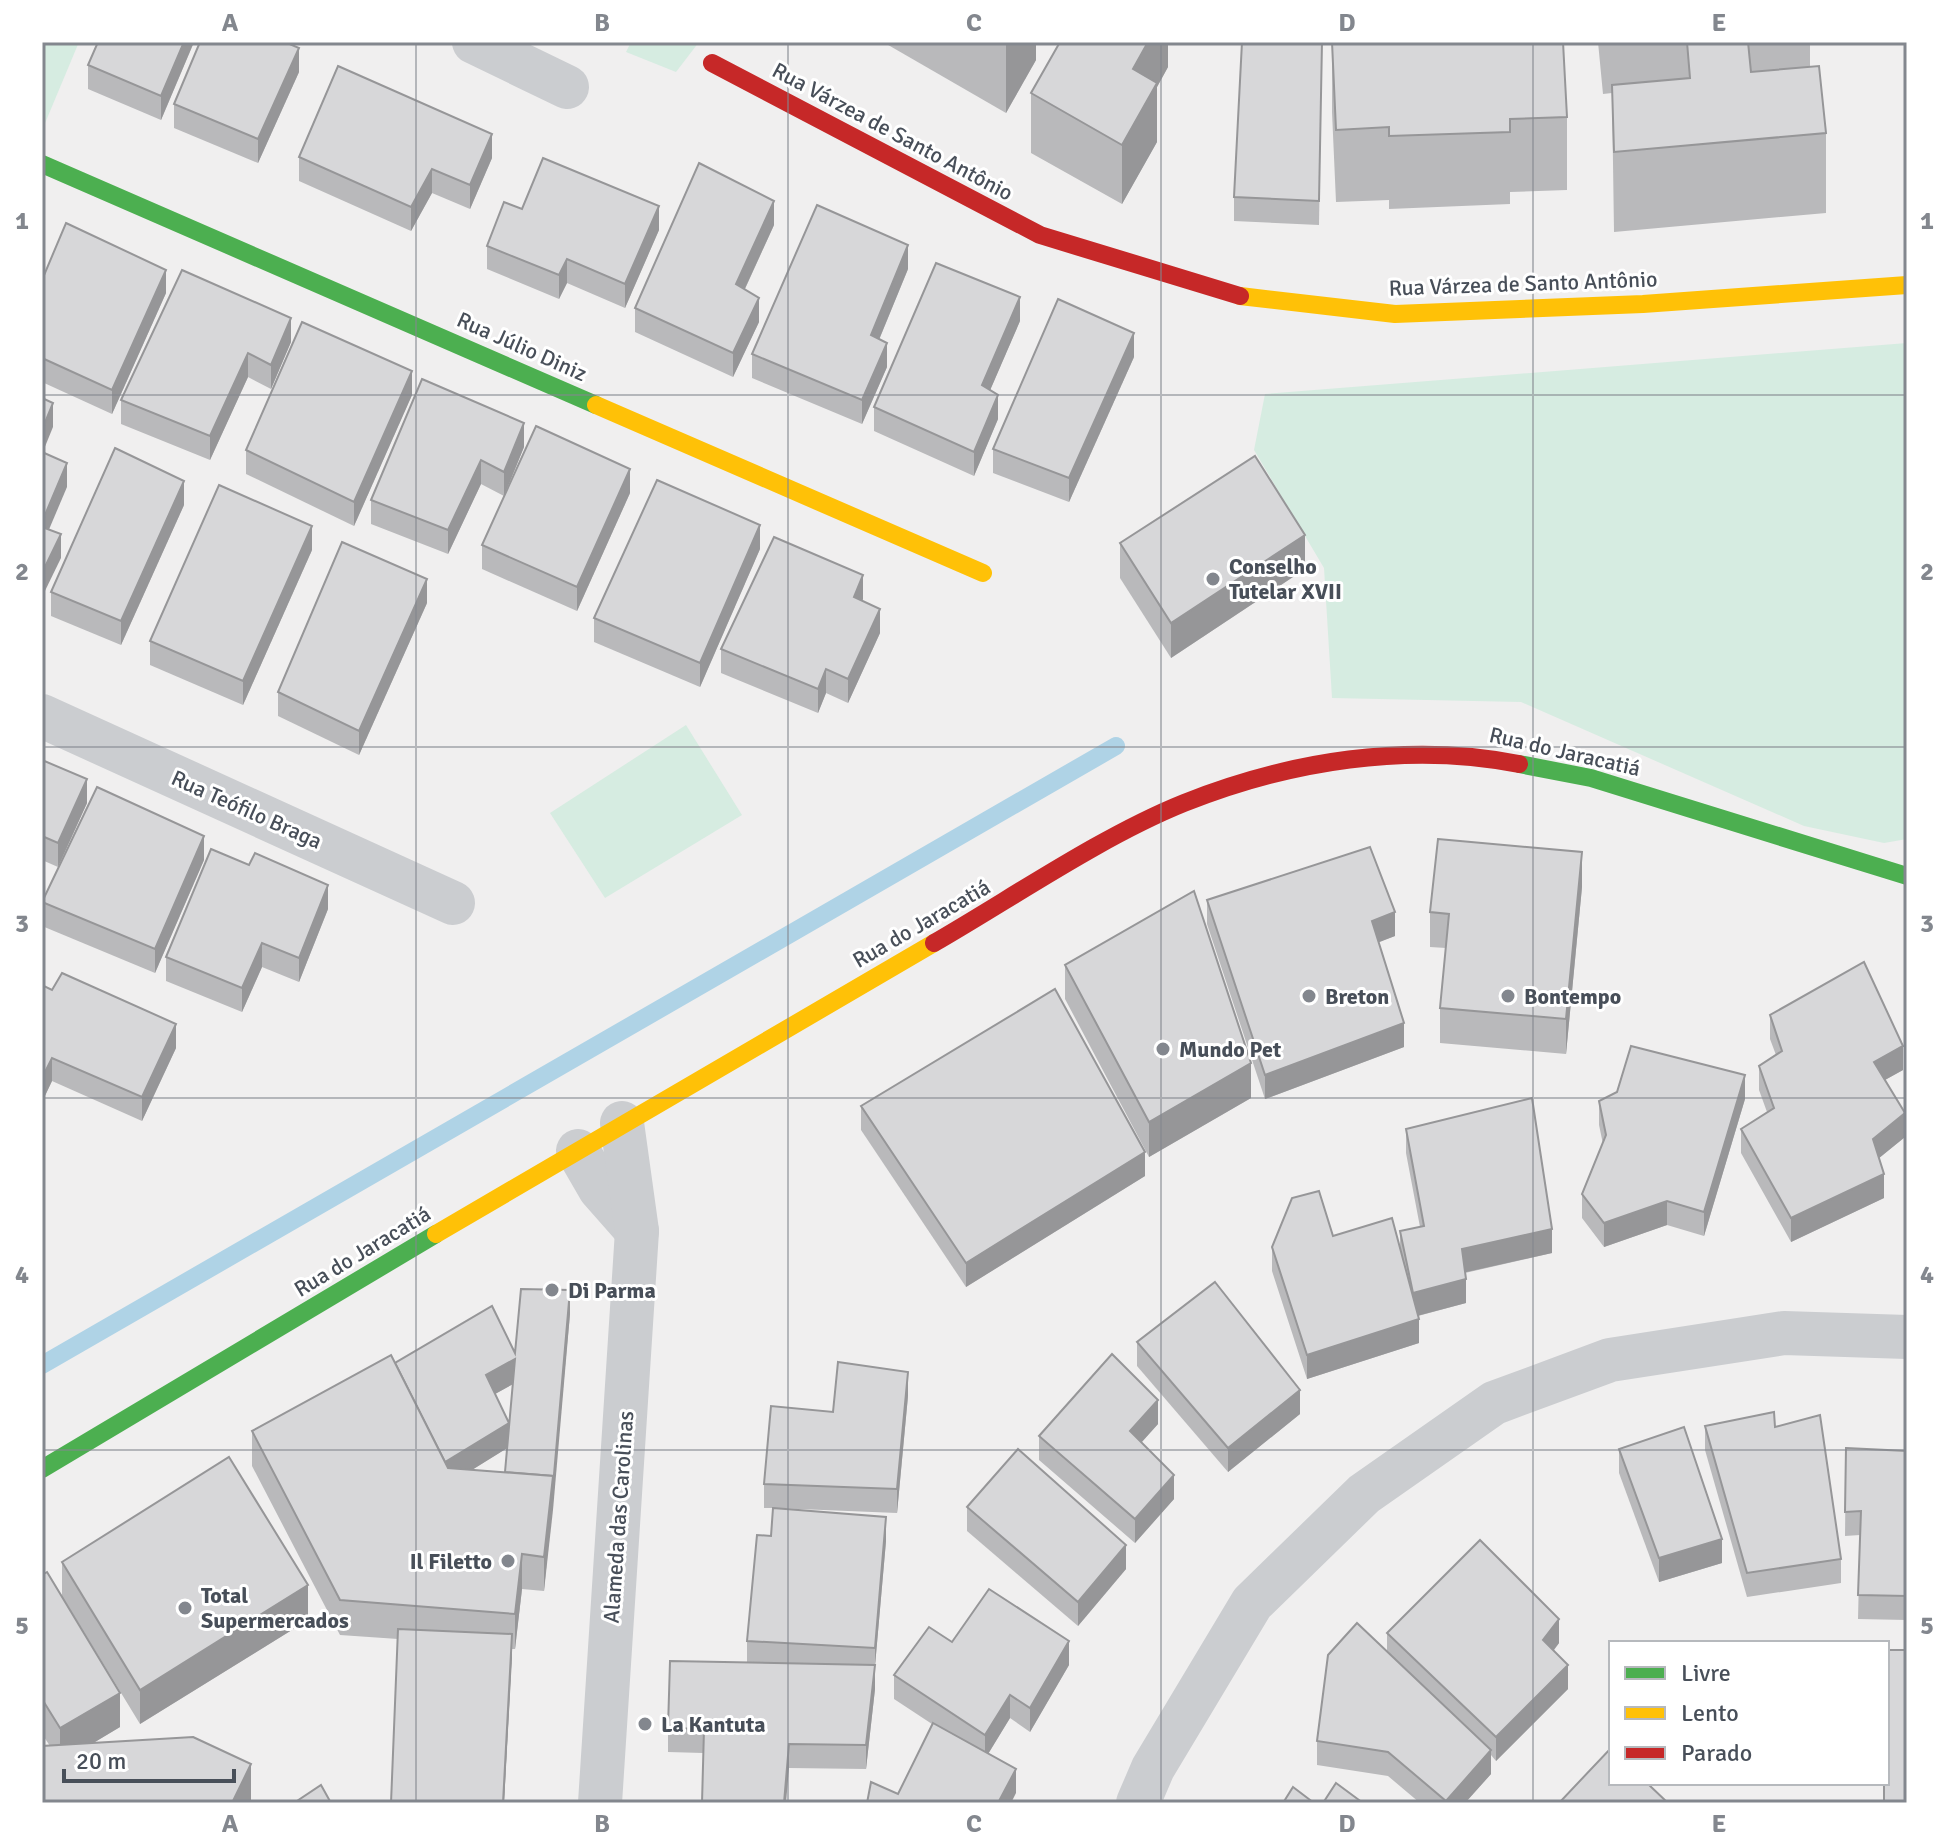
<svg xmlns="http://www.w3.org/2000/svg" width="1949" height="1845" font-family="Signika,sans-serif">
  <rect width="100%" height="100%" fill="#f0efef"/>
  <g fill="#d6ece1">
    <polygon points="42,42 79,42 43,128 42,128"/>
    <polygon points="631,42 699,42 676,72 626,52"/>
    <polygon points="1907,343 1907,839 1884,843 1804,826 1521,702 1332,698 1324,568 1254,450 1265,394"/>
    <polygon points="686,725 742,815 605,898 550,813"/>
  </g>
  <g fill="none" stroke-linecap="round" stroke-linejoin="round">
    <polyline stroke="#afd3e6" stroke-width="18" points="42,1365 1116,746"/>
    <g stroke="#cbcdd0" stroke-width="44">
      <polyline points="474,42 567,87"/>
      <polyline points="42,716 453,903"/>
      <polyline points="578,1151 600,1189 637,1231"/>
      <polyline points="600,1803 637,1231 622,1123"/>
      <polyline points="1138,1803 1153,1768 1252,1603 1364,1494 1494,1403 1610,1360 1784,1333 1907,1337"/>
    </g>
    <g stroke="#4caf50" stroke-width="18">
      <polyline points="42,164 596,405"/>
      <polyline points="1519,764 1591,778 1907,876"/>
      <polyline points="42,1469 436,1234"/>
    </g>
    <g stroke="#ffc107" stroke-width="18">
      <polyline points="1240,296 1395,314 1643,304 1907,285"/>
      <polyline points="596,405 983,573"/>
      <polyline points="436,1234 934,943"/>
    </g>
    <g stroke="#c62828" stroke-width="18">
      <polyline points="712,63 1040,235 1240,296"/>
      <path d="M934,943c78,-45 168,-107 250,-140 105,-42 224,-61 335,-39"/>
    </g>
  </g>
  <g fill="#b9b9bb" fill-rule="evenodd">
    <polygon points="98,42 194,42 161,120 88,89 88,65"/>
    <polygon points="883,42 1036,42 1036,60 1006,113"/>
    <polygon points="1168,42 1168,67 1157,87 1157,142 1122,204 1031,153 1031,93"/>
    <polygon points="1322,42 1319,225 1234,221 1234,197"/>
    <polygon points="1332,42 1567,117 1567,190 1510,192 1510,204 1389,209 1389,200 1336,202 1332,112"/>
    <polygon points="1598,42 1810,42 1810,67 1826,133 1826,213 1614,232 1612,93 1603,94"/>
    <polygon points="299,72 258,163 174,128 174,104"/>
    <polygon points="299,157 492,158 470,209 432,193 411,231 299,181"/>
    <polygon points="522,209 659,230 625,308 567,283 559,299 487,269 487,246"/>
    <polygon points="774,225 745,289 759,322 733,377 635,332 635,308"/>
    <polygon points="908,269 879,340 887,367 862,424 752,378 752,354"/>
    <polygon points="182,270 291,342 271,389 248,377 210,460 121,424 121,400"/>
    <polygon points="42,280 166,293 112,414 42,382"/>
    <polygon points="1020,321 990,390 998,419 974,476 874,431 874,407"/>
    <polygon points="1134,357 1069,502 993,473 993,449"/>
    <polygon points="412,395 354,526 246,474 246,450"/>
    <polygon points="524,423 524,447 504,496 481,484 448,554 371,524 371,500"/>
    <polygon points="630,493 577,611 482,569 482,545"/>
    <polygon points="184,505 121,645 51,616 51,592"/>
    <polygon points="1120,543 1305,569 1171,658 1120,578"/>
    <polygon points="760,549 700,687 594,642 594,618"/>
    <polygon points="312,550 243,705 150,665 150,641"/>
    <polygon points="863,599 862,601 880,633 848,703 826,693 818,713 721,673 721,649"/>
    <polygon points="427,603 359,755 278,716 278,692"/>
    <polygon points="42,760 87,803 58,867 42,860"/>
    <polygon points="204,860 155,973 42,926 42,902"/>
    <polygon points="1582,887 1566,1054 1440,1043 1440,1008 1446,948 1430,947 1430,912"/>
    <polygon points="1207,900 1395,936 1378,942 1404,1047 1265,1099 1207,924"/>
    <polygon points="328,909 299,982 262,967 242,1012 166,981 166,957"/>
    <polygon points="1065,965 1251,1098 1149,1157 1065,999"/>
    <polygon points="42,985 176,1048 142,1121 52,1081 42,1102"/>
    <polygon points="1770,1015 1903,1070 1885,1080 1905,1137 1879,1158 1884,1198 1791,1242 1741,1153 1741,1129 1767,1112 1759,1090 1759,1066 1776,1055 1770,1039"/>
    <polygon points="1745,1099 1704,1236 1667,1225 1604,1247 1582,1218 1582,1194 1603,1144 1599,1125 1599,1101"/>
    <polygon points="861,1106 1145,1176 966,1287 861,1130"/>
    <polygon points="1406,1129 1552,1253 1465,1273 1466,1303 1418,1316 1419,1343 1307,1379 1272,1271 1272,1247 1333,1236 1400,1247 1400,1231 1420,1227 1406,1153"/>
    <path d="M570,1314l-26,277 -22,-2 -7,60h-3l-8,154h-113l7,-164 -58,-4 -88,-169v-35l143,-68 120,-10zM513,1384l-4,39 -14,-29zM507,1448l-2,24 -33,-2z"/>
    <polygon points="1137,1342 1300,1414 1228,1472 1137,1366"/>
    <polygon points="908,1396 897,1513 774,1508 886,1541 875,1666 875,1689 866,1769 789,1768 703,1753 668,1752 668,1728 747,1662 747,1641 771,1536 773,1508 764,1508 764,1484 833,1412"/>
    <polygon points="1158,1424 1141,1443 1174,1499 1135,1543 1039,1460 1039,1436"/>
    <polygon points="1705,1426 1775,1427 1841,1559 1841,1583 1747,1597 1705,1450"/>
    <polygon points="1846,1448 1907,1451 1907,1620 1858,1619 1860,1535 1845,1536"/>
    <polygon points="1619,1449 1722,1563 1659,1582 1619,1473"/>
    <polygon points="967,1507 1126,1569 1078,1626 967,1531"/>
    <polygon points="62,1562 308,1620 140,1724 65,1601 120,1727 93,1743 251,1803 50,1746 42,1734 42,1575 62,1597"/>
    <polygon points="1387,1633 1559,1643 1554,1650 1568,1689 1496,1761 1491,1755 1491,1774 1465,1803 1420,1803 1388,1776 1317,1765 1317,1741 1387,1652"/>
    <polygon points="952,1642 1069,1665 1030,1732 1010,1718 988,1754 1016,1793 932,1724 894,1699 894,1675"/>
  </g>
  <g fill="#969698">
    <polygon points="184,42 194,42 161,120 161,96"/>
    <polygon points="1006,42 1036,42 1036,60 1006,113"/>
    <polygon points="1148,42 1168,42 1168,67 1157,87 1157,142 1122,204 1122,145 1133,69"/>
    <polygon points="299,48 299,72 258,163 258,139"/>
    <polygon points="492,134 492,158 470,209 470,185"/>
    <polygon points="432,169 432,193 411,231 411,207"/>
    <polygon points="774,201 774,225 736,308 736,284"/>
    <polygon points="659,206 659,230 625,308 625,284"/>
    <polygon points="908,245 908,269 871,359 871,335"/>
    <polygon points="567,259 567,283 559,299 559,275"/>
    <polygon points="166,270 166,293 112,414 112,390"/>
    <polygon points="1020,297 1020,321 982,409 982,385"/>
    <polygon points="759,298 759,322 733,377 733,353"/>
    <polygon points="291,318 291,342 271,389 271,365"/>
    <polygon points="1134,333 1134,357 1069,502 1069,478"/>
    <polygon points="887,343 887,367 862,424 862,400"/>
    <polygon points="248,353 248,377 210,460 210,436"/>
    <polygon points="412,371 412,395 354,526 354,502"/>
    <polygon points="998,395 998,419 974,476 974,452"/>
    <polygon points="53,403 53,427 42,454 42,430"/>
    <polygon points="524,423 524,447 504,496 504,472"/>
    <polygon points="481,460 481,484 448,554 448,530"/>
    <polygon points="67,463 67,487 42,546 42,522"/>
    <polygon points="630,469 630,493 577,611 577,587"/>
    <polygon points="184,481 184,505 121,645 121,621"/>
    <polygon points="760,525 760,549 700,687 700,663"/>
    <polygon points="312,526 312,550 243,705 243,681"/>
    <polygon points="61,534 61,558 42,597 42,573"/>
    <polygon points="1305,535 1305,569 1171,658 1171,623"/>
    <polygon points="863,575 863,599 854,621 854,597"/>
    <polygon points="427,579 427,603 359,755 359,731"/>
    <polygon points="880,609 880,633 848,703 848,679"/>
    <polygon points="826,669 826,693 818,713 818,689"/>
    <polygon points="87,779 87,803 58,867 58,843"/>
    <polygon points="204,836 204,860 155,973 155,949"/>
    <polygon points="1582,852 1582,887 1566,1054 1566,1019"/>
    <polygon points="328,885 328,909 299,982 299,958"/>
    <polygon points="1395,912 1395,936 1372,945 1372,921"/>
    <polygon points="262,943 262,967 242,1012 242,988"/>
    <polygon points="1404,1023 1404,1047 1265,1099 1265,1075"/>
    <polygon points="176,1024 176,1048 142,1121 142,1097"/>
    <polygon points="1903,1046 1903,1070 1874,1086 1874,1062"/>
    <polygon points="52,1058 52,1081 42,1102 42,1078"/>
    <polygon points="1251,1063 1251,1098 1149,1157 1149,1122"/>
    <polygon points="1745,1075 1745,1099 1704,1236 1704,1212"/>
    <polygon points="1905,1113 1905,1137 1873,1163 1873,1139"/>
    <polygon points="1145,1152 1145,1176 966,1287 966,1263"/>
    <polygon points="1884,1174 1884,1198 1791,1242 1791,1218"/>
    <polygon points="1667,1201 1667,1225 1604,1247 1604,1223"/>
    <polygon points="1552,1229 1552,1253 1462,1273 1462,1249"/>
    <polygon points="1466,1279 1466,1303 1413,1317 1413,1293"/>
    <polygon points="570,1290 570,1314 553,1510 553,1486"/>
    <polygon points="1419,1319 1419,1343 1307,1379 1307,1355"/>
    <polygon points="515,1359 515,1383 486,1399 486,1375"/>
    <polygon points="908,1372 908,1396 897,1513 897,1489"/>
    <polygon points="1300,1390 1300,1414 1228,1472 1228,1448"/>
    <polygon points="1158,1400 1158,1424 1130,1455 1130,1431"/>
    <polygon points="509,1423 509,1447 441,1489 441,1465"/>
    <polygon points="1174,1475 1174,1499 1135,1543 1135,1519"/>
    <polygon points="553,1476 553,1510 544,1591 544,1557"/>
    <polygon points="886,1517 886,1541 875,1666 875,1689 866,1769 866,1745 875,1670 875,1648"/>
    <polygon points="1722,1539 1722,1563 1659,1582 1659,1558"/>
    <polygon points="1126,1545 1126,1569 1078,1626 1078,1602"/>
    <polygon points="522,1554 522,1589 515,1649 515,1614"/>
    <polygon points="308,1585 308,1620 140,1724 140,1690"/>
    <polygon points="1559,1619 1559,1643 1543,1664 1543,1640"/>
    <polygon points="512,1634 512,1658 504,1803 503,1803"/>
    <polygon points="1069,1641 1069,1665 1030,1732 1030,1708"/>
    <polygon points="1568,1665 1568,1689 1496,1761 1496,1737"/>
    <polygon points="120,1693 120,1727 60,1763 60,1728"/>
    <polygon points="1010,1695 1010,1718 985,1759 985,1735"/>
    <polygon points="789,1744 789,1768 786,1803 784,1803"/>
    <polygon points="1491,1750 1491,1774 1465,1803 1446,1803 1446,1801"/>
    <polygon points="251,1764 251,1803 232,1803"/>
    <polygon points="1016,1769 1016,1793 1011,1803 998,1803"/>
  </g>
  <g fill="#d7d7d9" stroke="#969698" stroke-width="2">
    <polygon points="98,42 184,42 161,96 88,65"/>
    <polygon points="200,42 285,42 299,48 258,139 174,104"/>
    <polygon points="1060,42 1148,42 1133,69 1157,83 1122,145 1031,93"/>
    <polygon points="1242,42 1322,42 1319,201 1234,197"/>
    <polygon points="1332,42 1563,42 1567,117 1510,119 1510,132 1389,136 1389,127 1336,130"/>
    <polygon points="1687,42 1748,42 1751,72 1819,66 1826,133 1614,152 1612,85 1690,78"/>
    <polygon points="338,66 492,134 470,185 432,169 411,207 299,157"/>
    <polygon points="543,158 659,206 625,284 567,259 559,275 487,246 504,202 522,209"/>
    <polygon points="699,163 774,201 736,284 759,298 733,353 635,308"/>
    <polygon points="817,205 908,245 871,335 887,343 862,400 752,354"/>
    <polygon points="66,223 166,270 112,390 42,358 42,280"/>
    <polygon points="936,263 1020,297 982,385 998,395 974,452 874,407"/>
    <polygon points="182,270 291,318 271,365 248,353 210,436 121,400"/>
    <polygon points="1058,299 1134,333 1069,478 993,449"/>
    <polygon points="302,322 412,371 354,502 246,450"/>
    <polygon points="422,379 524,423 504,472 481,460 448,530 371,500"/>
    <polygon points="42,398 53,403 42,430"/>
    <polygon points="536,426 630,469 577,587 482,545"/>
    <polygon points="115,448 184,481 121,621 51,592"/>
    <polygon points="42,452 67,463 42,522"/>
    <polygon points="1255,456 1305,535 1171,623 1120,543"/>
    <polygon points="657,480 760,525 700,663 594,618"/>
    <polygon points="219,485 312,526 243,681 150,641"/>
    <polygon points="42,527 61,534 42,573"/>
    <polygon points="774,537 863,575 854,597 880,609 848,679 826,669 818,689 721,649"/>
    <polygon points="342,542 427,579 359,731 278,692"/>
    <polygon points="42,760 87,779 58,843 42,836"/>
    <polygon points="97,787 204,836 155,949 42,902"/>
    <polygon points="1438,839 1582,852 1566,1019 1440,1008 1449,914 1430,912"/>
    <polygon points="1370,847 1395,912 1372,921 1404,1023 1265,1075 1207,900"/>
    <polygon points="211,849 249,865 255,853 328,885 299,958 262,943 242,988 166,957"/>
    <polygon points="1194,891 1251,1063 1149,1122 1065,965"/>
    <polygon points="1864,962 1903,1046 1874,1062 1905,1113 1873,1139 1884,1174 1791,1218 1741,1129 1774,1108 1759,1066 1782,1051 1770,1015"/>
    <polygon points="62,973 176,1024 142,1097 52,1058 42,1078 42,985 52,990"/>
    <polygon points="1055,989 1145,1152 966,1263 861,1106"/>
    <polygon points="1631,1046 1745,1075 1704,1212 1667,1201 1604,1223 1582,1194 1606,1135 1599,1101 1617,1092"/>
    <polygon points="1532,1098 1552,1229 1462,1249 1466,1279 1413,1293 1400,1231 1424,1226 1406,1129"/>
    <polygon points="1319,1191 1333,1236 1392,1218 1419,1319 1307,1355 1272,1247 1292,1198"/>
    <polygon points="1215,1282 1300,1390 1228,1448 1137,1342"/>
    <polygon points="521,1289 570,1290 553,1486 553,1476 505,1472 515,1359 486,1375 509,1423 445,1462 395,1363 492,1306 515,1353"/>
    <polygon points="1112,1354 1158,1400 1130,1431 1174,1475 1135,1519 1039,1436"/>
    <polygon points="391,1355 448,1468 553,1476 544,1557 522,1554 515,1614 340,1600 252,1431"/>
    <polygon points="838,1362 908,1372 897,1489 764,1484 771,1406 833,1412"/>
    <polygon points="1774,1412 1775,1427 1820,1415 1841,1559 1747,1573 1705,1426"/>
    <polygon points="1684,1427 1722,1539 1659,1558 1619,1449"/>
    <polygon points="1846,1448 1907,1451 1907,1596 1858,1595 1861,1511 1845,1512"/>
    <polygon points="1018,1449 1126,1545 1078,1602 967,1507"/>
    <polygon points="229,1457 308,1585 140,1690 62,1562"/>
    <polygon points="773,1508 886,1517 875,1648 747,1641 757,1535 771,1536"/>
    <polygon points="1480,1540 1559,1619 1543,1640 1568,1665 1496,1737 1387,1633"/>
    <polygon points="47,1572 120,1693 60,1728 42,1699 42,1575"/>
    <polygon points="989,1589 1069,1641 1030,1708 1010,1695 985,1735 894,1675 929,1627 952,1642"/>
    <polygon points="1357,1623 1491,1750 1446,1801 1388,1752 1317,1741 1328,1655"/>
    <polygon points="398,1629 512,1634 503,1803 391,1803"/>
    <polygon points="1887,1650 1907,1650 1907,1803 1884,1803 1884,1783 1887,1783"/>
    <polygon points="670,1661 875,1665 866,1745 789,1744 784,1803 702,1803 704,1729 668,1728"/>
    <polygon points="933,1723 1016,1769 998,1803 867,1803 871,1782 898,1794"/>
    <polygon points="193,1737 251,1764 232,1803 42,1803 42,1746"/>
    <polygon points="1611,1748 1611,1783 1647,1783 1668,1803 1559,1803"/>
    <polygon points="1336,1783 1363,1803 1323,1803"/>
    <polygon points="321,1785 331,1803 294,1803"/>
    <polygon points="1293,1787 1314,1803 1283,1803"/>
  </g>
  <path fill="none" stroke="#83878e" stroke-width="2" stroke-opacity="0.55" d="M416,42v1761M788,42v1761M1161,42v1761M1533,42v1761M42,395h1865M42,747h1865M42,1098h1865M42,1450h1865"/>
  <g fill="#83878e" stroke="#fff" stroke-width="3">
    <circle cx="1213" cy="579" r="8"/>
    <circle cx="1309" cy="996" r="8"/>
    <circle cx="1508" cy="996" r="8"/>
    <circle cx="1163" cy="1049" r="8"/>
    <circle cx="552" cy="1290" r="8"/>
    <circle cx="508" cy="1561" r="8"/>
    <circle cx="185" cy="1608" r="8"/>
    <circle cx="645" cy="1724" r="8"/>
  </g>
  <g text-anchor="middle" stroke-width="6" stroke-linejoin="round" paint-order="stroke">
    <g font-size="22" fill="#484f59" stroke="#fff">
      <text transform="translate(893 131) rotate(28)" y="8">Rua Várzea de Santo Antônio</text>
      <text transform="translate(1523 283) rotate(-2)" y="8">Rua Várzea de Santo Antônio</text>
      <text transform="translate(522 346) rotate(24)" y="8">Rua Júlio Diniz</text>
      <text transform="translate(1565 751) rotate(13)" y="8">Rua do Jaracatiá</text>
      <text transform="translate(247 809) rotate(24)" y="8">Rua Teófilo Braga</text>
      <text transform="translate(921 923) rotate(-30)" y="8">Rua do Jaracatiá</text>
      <text transform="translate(362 1251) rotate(-31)" y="8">Rua do Jaracatiá</text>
      <text transform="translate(618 1517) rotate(-86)" y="8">Alameda das Carolinas</text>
    </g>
    <g font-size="22" font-weight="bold" fill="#484f59" stroke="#fff" text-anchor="start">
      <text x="1229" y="574">Conselho<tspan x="1229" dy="25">Tutelar XVII</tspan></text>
      <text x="1325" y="1004">Breton</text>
      <text x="1524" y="1004">Bontempo</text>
      <text x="1179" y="1057">Mundo Pet</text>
      <text x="568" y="1298">Di Parma</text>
      <text x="492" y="1569" text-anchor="end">Il Filetto</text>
      <text x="201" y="1603">Total<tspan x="201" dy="25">Supermercados</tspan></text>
      <text x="661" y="1732">La Kantuta</text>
    </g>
  </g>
  <rect width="1949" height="1845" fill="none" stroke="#ffffff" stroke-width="88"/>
  <rect x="1609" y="1641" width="280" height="144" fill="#ffffff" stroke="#b6b9bd" stroke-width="2"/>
  <rect x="1625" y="1667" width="40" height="12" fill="#4caf50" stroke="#b6b9bd" stroke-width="2"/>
  <text x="1681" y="1681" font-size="24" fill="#484f59">Livre</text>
  <rect x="1625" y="1707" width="40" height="12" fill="#ffc107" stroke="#b6b9bd" stroke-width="2"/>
  <text x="1681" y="1721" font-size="24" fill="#484f59">Lento</text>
  <rect x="1625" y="1747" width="40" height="12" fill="#c62828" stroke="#b6b9bd" stroke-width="2"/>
  <text x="1681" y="1761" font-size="24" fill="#484f59">Parado</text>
  <path d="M64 1769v12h170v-12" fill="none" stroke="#484f59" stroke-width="4"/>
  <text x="76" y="1769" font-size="24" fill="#484f59" stroke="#ffffff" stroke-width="6" paint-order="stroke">20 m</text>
  <rect x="44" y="44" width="1861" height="1757" fill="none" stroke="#83878e" stroke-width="3"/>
  <g font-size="26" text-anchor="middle" font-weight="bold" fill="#83878e">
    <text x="230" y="31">A</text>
    <text x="602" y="31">B</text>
    <text x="974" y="31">C</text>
    <text x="1347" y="31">D</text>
    <text x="1719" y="31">E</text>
    <text x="22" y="229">1</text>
    <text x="1927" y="229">1</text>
    <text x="22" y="580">2</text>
    <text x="1927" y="580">2</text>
    <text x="22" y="932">3</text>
    <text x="1927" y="932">3</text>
    <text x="22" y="1283">4</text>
    <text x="1927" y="1283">4</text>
    <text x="22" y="1634">5</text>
    <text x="1927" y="1634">5</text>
    <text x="230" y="1832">A</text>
    <text x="602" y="1832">B</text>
    <text x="974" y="1832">C</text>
    <text x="1347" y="1832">D</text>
    <text x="1719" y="1832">E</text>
  </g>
</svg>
